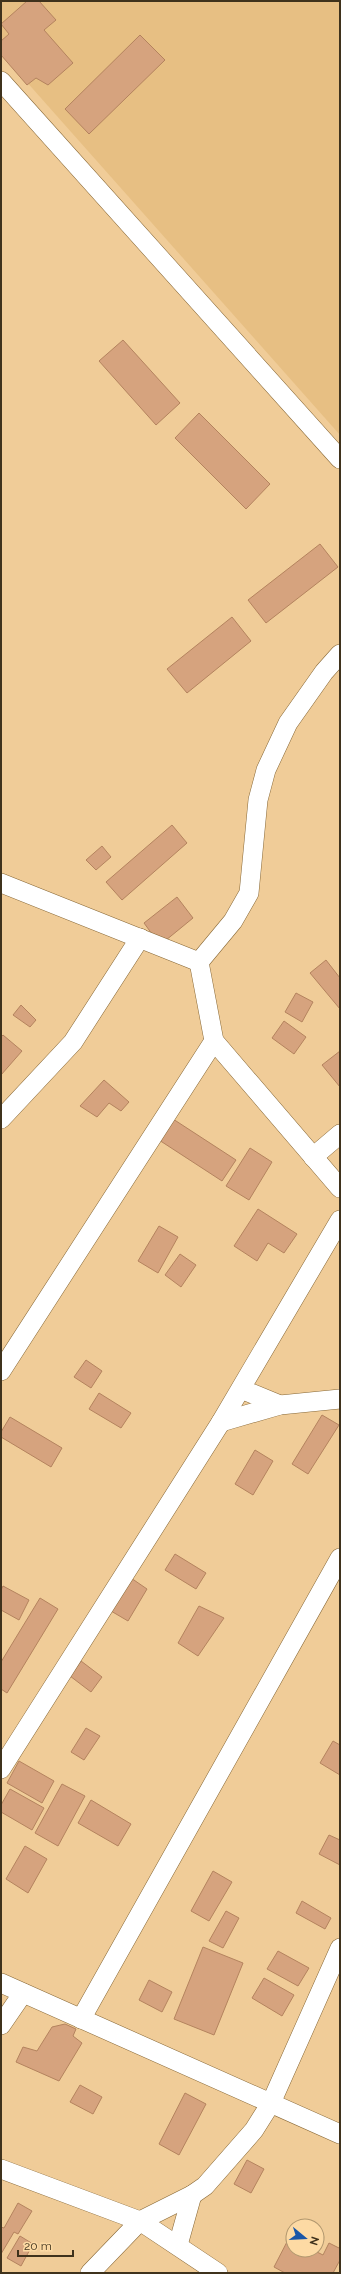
<svg xmlns="http://www.w3.org/2000/svg" width="341" height="2274" font-family="Raleway,sans-serif">
  <rect width="100%" height="100%" fill="#f0cc98"/>
  <polygon fill="#e7bf83" points="1,1 340,1 340,435 1,53"/>
  <g fill="#d6a37e" stroke="#b4835e">
    <polygon points="27,1 39,1 56,20 44,30 73,63 48,85 36,78 27,85 1,55 1,41 9,34 1,24"/>
    <polygon points="140,35 165,60 89,134 65,109"/>
    <polygon points="123,340 180,403 156,425 99,361"/>
    <polygon points="199,413 270,484 246,509 175,438"/>
    <polygon points="320,544 338,567 266,623 248,600"/>
    <polygon points="232,617 251,641 187,693 167,669"/>
    <polygon points="172,825 187,843 122,900 106,882"/>
    <polygon points="102,846 111,857 96,870 86,860"/>
    <polygon points="177,897 193,918 160,945 144,923"/>
    <polygon points="326,960 340,978 340,1009 310,973"/>
    <polygon points="296,993 313,1002 302,1022 285,1012"/>
    <polygon points="21,1005 36,1020 30,1027 13,1015"/>
    <polygon points="284,1021 306,1037 294,1054 272,1038"/>
    <polygon points="3,1035 22,1051 1,1075 1,1037"/>
    <polygon points="340,1051 340,1087 322,1065"/>
    <polygon points="104,1080 129,1102 121,1111 109,1103 97,1117 80,1106"/>
    <polygon points="173,1119 236,1160 222,1181 159,1140"/>
    <polygon points="250,1148 272,1162 249,1200 226,1186"/>
    <polygon points="258,1209 297,1234 284,1253 268,1243 257,1261 234,1246"/>
    <polygon points="159,1226 178,1237 158,1273 138,1261"/>
    <polygon points="180,1254 196,1265 181,1287 165,1275"/>
    <polygon points="86,1360 102,1371 91,1388 74,1377"/>
    <polygon points="99,1393 131,1413 121,1428 89,1409"/>
    <polygon points="322,1415 339,1425 308,1474 292,1464"/>
    <polygon points="10,1417 62,1448 51,1467 1,1437 1,1432"/>
    <polygon points="255,1450 273,1461 253,1495 235,1484"/>
    <polygon points="175,1554 206,1573 196,1589 165,1570"/>
    <polygon points="131,1578 147,1589 128,1621 111,1611"/>
    <polygon points="3,1586 29,1600 19,1620 1,1610 1,1590"/>
    <polygon points="40,1598 58,1609 7,1693 1,1689 1,1662"/>
    <polygon points="199,1606 224,1618 198,1656 178,1643"/>
    <polygon points="81,1661 102,1677 91,1692 70,1676"/>
    <polygon points="86,1728 100,1736 84,1760 71,1752"/>
    <polygon points="333,1741 340,1745 340,1775 320,1763"/>
    <polygon points="19,1761 54,1781 42,1803 7,1783"/>
    <polygon points="62,1784 85,1796 58,1846 35,1833"/>
    <polygon points="10,1789 44,1808 32,1830 1,1812 1,1805"/>
    <polygon points="91,1800 131,1824 118,1846 78,1823"/>
    <polygon points="329,1835 340,1840 340,1865 319,1854"/>
    <polygon points="25,1846 47,1859 28,1893 6,1879"/>
    <polygon points="213,1871 232,1882 209,1921 191,1911"/>
    <polygon points="302,1901 331,1918 325,1929 296,1913"/>
    <polygon points="226,1911 239,1918 223,1948 209,1941"/>
    <polygon points="203,1947 243,1963 214,2035 174,2019"/>
    <polygon points="278,1951 309,1968 298,1986 267,1969"/>
    <polygon points="264,1978 294,1995 282,2016 252,1998"/>
    <polygon points="149,1980 172,1992 162,2012 139,2000"/>
    <polygon points="65,2024 76,2029 73,2036 82,2043 59,2081 16,2062 23,2047 37,2051 52,2027"/>
    <polygon points="80,2085 102,2097 93,2114 70,2102"/>
    <polygon points="185,2093 206,2104 179,2155 159,2144"/>
    <polygon points="247,2160 264,2169 251,2193 234,2184"/>
    <polygon points="18,2203 32,2211 18,2234 14,2232 1,2254 1,2227 4,2228"/>
    <polygon points="20,2236 33,2244 21,2266 7,2258"/>
    <polygon points="289,2238 293,2240 293,2250 313,2250 323,2255 329,2243 339,2248 340,2245 340,2260 333,2273 285,2273 274,2267"/>
  </g>
  <g fill="none" stroke-linecap="round" stroke-linejoin="round">
    <defs>
      <g id="minor">
        <polyline points="1,81 340,459"/>
        <polyline points="340,654 324,672 288,723 266,770 258,800 249,893 233,921 199,962 214,1041 340,1188"/>
        <polyline points="1,883 199,962"/>
        <polyline points="1,1119 73,1042 140,938"/>
        <polyline points="313,1157 340,1134"/>
        <polyline points="1,1371 214,1041"/>
        <polyline points="241,1389 280,1405"/>
        <polyline points="221,1422 280,1405 340,1399"/>
        <polyline points="1,1769 221,1422 340,1220"/>
        <polyline points="1,1983 340,2134"/>
        <polyline points="81,2019 340,1558"/>
        <polyline points="1,2025 23,1993"/>
        <polyline points="1,2169 140,2221 218,2273"/>
        <polyline points="178,2245 192,2195"/>
        <polyline points="90,2273 140,2221 192,2195 205,2186 254,2130 271,2103 340,1948"/>
      </g>
    </defs>
    <use href="#minor" stroke="#876735" stroke-width="20"/>
    <use href="#minor" stroke="#fff" stroke-width="19"/>
  </g>
  <rect width="341" height="2274" fill="none" stroke="#3f321c" stroke-width="4"/>
  <g transform="translate(305 2238) rotate(108)"><circle r="19" fill="#fddaa4" stroke="#b1976e"/>
  <path d="M0-3L7 15L0 10L-7 15Z" fill="#1a56a7"/>
  <text y="-6" font-size="11" font-weight="bold" text-anchor="middle" fill="#3f321c">N</text>
  </g>
  <path d="M18 2250v6h55v-6" fill="none" stroke="#3f321c" stroke-width="2"/>
  <text x="24" y="2250" font-size="12" fill="#3f321c" stroke="#fddaa4" stroke-width="3" paint-order="stroke">20 m</text>
</svg>
